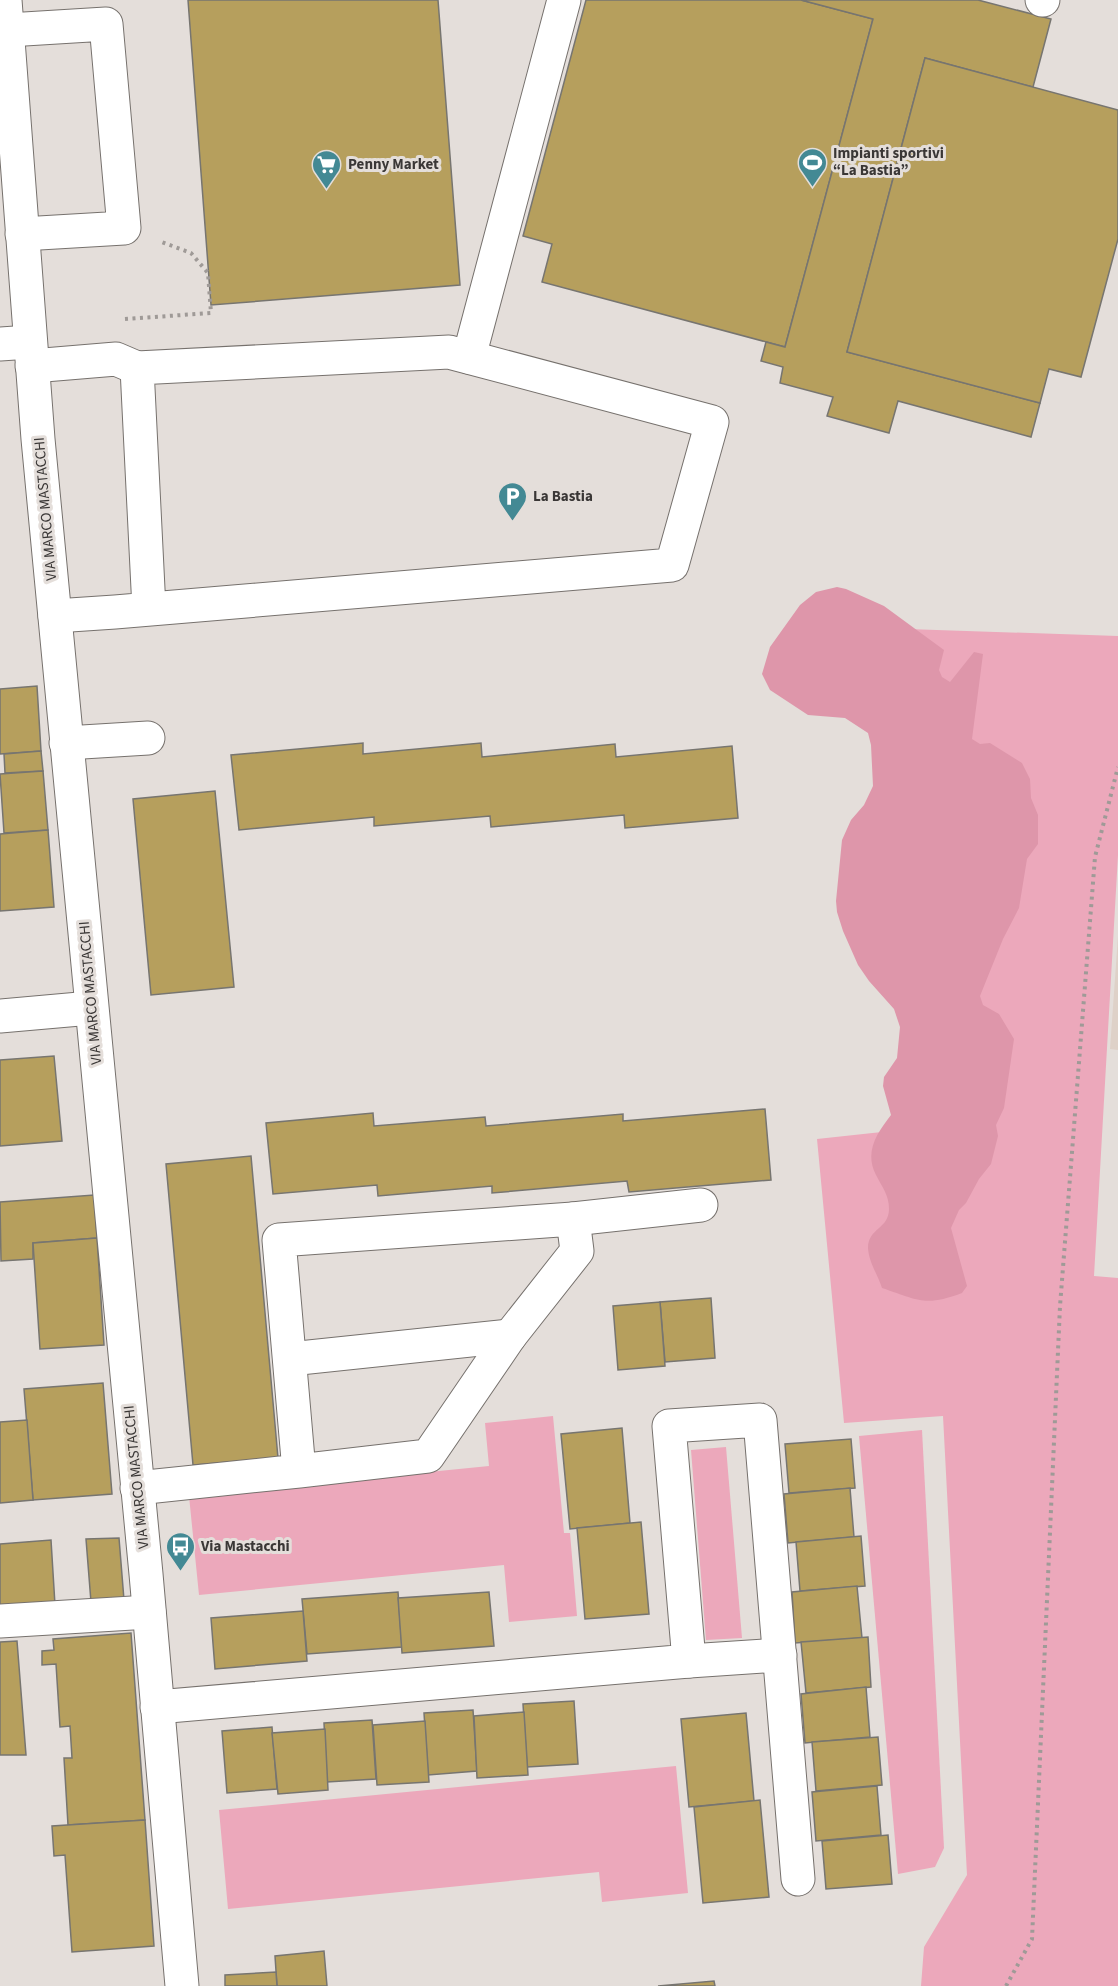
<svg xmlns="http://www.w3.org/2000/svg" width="1118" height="1986" font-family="'Source Sans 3',sans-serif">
  <rect width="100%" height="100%" fill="#e4deda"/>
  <polygon fill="#ded1c8" points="1118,936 1118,1050 1110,1049"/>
  <g fill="#eca8bb">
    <polygon points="907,629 1118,636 1118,855 1094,1276 1118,1278 1118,1986 921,1986 924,1947 967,1875 943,1416 844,1423 817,1139 928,1127"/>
    <polygon points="553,1416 564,1533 570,1533 577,1616 509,1622 504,1565 199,1595 189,1496 489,1466 485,1423"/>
    <polygon points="922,1430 944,1848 935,1867 898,1874 859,1436"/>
    <polygon points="726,1447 742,1638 706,1640 691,1450"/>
    <polygon points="676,1766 688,1893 602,1902 599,1872 228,1909 219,1810"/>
  </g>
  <path fill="#de96aa" d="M837,587l9,2 38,17 60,44 -5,20 3,7 8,5 24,-30 9,2 -11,85 8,5 10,-1 32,20 8,16 1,19 7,17v29l-11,15 -8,49 -16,31 -23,57 3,9 16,9 15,25 -10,69 -8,17 2,11 -7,28 -12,15 -13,24 -7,7 -8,18 16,58 -5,7c-37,14 -44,7 -80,-5 -4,-13 -13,-25 -14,-40 0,-20 21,-19 21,-39 0,-14 -7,-22 -13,-34 -12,-23 1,-42 15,-60l-8,-29 1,-9 13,-19 3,-31 -6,-18 -25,-28 -11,-16 -15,-34 -6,-19 -1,-11 6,-61 9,-20 13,-15 9,-19 -2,-41 -3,-12 -23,-15 -37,-3 -38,-25 -8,-16 8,-27 30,-42 16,-13z"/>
  <g fill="#b69f5d" stroke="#777570" stroke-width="1.5">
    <polygon points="188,0 438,0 460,285 211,305"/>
    <polygon points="586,0 801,0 873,19 785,347 542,282 552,244 523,236"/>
    <polygon points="801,0 978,0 1051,19 1033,87 925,58 847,352 1040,403 1031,437 898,401 889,433 827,416 833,397 780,383 783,367 761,361 766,342 785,347 873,19"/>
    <polygon points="925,58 1118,110 1118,239 1081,377 1049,369 1040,403 847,352"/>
    <polygon points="37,686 41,751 0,754 0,689"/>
    <polygon points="363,743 363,754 481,743 482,757 615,744 616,757 732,746 738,818 625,828 624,815 491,827 490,816 374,826 374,817 239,830 231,755"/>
    <polygon points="41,751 43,771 5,773 4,754"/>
    <polygon points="43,771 48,830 4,833 0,774"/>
    <polygon points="215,791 234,987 151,995 133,799"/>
    <polygon points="48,830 54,907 0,911 0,834"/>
    <polygon points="54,1056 62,1141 0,1146 0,1060"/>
    <polygon points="765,1109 771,1180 629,1192 627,1181 492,1193 492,1186 378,1196 377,1185 273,1194 266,1123 373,1113 374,1126 485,1117 486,1126 623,1114 623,1121"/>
    <polygon points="251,1156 278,1458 193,1465 166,1164"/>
    <polygon points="94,1195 97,1238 33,1243 33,1259 1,1261 0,1202"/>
    <polygon points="97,1238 104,1345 40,1349 33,1243"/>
    <polygon points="711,1298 715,1358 665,1362 660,1302"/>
    <polygon points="660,1302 665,1366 618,1370 613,1306"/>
    <polygon points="103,1383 112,1494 33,1500 24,1389"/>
    <polygon points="27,1420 33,1500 0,1503 0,1422"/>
    <polygon points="622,1428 630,1523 570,1529 561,1434"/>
    <polygon points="851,1439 855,1488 789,1493 785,1444"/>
    <polygon points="850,1488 854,1537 788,1543 784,1494"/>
    <polygon points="641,1522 649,1614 585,1619 577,1528"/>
    <polygon points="861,1536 865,1586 800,1591 796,1542"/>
    <polygon points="119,1538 124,1600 91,1602 86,1539"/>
    <polygon points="51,1540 55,1605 0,1609 0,1544"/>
    <polygon points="857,1586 862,1638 795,1643 792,1592"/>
    <polygon points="398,1592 402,1647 307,1654 302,1599"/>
    <polygon points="489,1592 494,1646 402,1653 398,1598"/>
    <polygon points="303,1611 307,1661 215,1669 211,1618"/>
    <polygon points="131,1633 145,1820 68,1825 64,1758 72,1758 70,1726 60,1727 56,1664 42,1665 42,1651 54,1650 53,1639"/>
    <polygon points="868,1637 871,1687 806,1693 801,1642"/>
    <polygon points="17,1641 26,1755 0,1755 0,1642"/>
    <polygon points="866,1687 870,1737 805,1743 801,1694"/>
    <polygon points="574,1701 578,1764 527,1767 523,1704"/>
    <polygon points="473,1710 477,1771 428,1775 424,1713"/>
    <polygon points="524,1712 528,1775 477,1778 474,1716"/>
    <polygon points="746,1713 754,1801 689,1807 681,1719"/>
    <polygon points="372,1720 376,1779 327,1782 324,1723"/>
    <polygon points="425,1721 429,1782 377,1785 373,1725"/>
    <polygon points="272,1727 277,1789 227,1793 222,1731"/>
    <polygon points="325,1729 328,1790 278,1794 272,1733"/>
    <polygon points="878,1737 882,1785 816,1791 812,1742"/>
    <polygon points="877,1786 881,1835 816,1841 812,1792"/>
    <polygon points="760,1800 769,1897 703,1903 694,1807"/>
    <polygon points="145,1820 154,1946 72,1952 65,1855 54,1856 52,1826"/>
    <polygon points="888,1835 892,1884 826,1889 822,1841"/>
    <polygon points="324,1951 327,1986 277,1986 275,1956"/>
    <polygon points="276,1972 277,1986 225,1986 225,1975"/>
    <polygon points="714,1981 715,1986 658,1986"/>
  </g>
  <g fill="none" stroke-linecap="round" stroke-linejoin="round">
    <defs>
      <g id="minor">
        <polyline points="5,0 38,439 146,1574 182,1986"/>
        <polyline points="1042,0 1043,0"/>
        <polyline points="8,30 106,24 124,228 22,234"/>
        <polyline points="0,344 30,342"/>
        <polyline points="469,357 564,0"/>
        <polyline points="32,366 116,359 137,368"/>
        <polyline points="55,616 115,612 672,565 712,422 449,352 137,368 149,609"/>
        <polyline points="66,743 148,738"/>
        <polyline points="0,1016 91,1008"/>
        <polyline points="573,1219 701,1205"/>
        <polyline points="290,1359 510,1336"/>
        <polyline points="137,1488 299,1471 279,1240 573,1219 577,1251 510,1336 428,1456 299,1471"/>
        <polyline points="0,1621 149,1612"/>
        <polyline points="689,1661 780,1655"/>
        <polyline points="157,1707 689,1661 669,1426 760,1420 798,1879"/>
      </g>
    </defs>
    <use href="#minor" stroke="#76716d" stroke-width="35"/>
    <g stroke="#9f9a97" stroke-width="4" stroke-dasharray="3 4.5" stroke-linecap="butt">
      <polyline points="125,319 211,313 208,273 191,253 159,241"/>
      <polyline points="1006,1986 1032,1939 1060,1306 1095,857 1118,767"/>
    </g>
    <use href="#minor" stroke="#fff" stroke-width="33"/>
  </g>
  <defs>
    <symbol id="stadium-pin" viewBox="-11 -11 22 30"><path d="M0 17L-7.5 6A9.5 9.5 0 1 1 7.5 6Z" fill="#438994" stroke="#e4deda"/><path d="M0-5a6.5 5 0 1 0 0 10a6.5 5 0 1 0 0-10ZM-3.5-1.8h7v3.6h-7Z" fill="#fff"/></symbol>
    <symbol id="supermarket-pin" viewBox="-11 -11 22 30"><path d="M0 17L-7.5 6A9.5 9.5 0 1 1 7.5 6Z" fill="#438994" stroke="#e4deda"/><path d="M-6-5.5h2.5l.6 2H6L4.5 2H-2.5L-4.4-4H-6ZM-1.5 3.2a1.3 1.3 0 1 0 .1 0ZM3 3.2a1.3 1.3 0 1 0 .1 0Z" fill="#fff"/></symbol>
    <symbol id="parking-pin" viewBox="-11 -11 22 30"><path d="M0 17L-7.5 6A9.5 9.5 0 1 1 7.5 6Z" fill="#438994" stroke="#e4deda"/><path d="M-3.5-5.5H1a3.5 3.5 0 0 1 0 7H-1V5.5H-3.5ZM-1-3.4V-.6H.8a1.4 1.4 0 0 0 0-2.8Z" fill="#fff"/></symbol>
    <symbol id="bus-pin" viewBox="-11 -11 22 30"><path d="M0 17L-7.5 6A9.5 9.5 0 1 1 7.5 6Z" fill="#438994" stroke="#e4deda"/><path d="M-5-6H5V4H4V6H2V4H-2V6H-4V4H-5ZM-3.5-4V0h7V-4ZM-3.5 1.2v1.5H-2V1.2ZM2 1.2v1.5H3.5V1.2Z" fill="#fff"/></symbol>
  </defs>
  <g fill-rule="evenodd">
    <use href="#stadium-pin" x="796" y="146" width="33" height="45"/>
    <use href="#supermarket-pin" x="310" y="148" width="33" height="45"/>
    <use href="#parking-pin" x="496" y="480" width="33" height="45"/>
    <use href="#bus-pin" x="164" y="1530" width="33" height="45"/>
  </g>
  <g text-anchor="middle" stroke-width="6" stroke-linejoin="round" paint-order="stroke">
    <g font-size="15" font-weight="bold" fill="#3a3736" stroke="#e4deda" text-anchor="start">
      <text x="833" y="158">Impianti sportivi<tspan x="833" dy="17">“La Bastia”</tspan></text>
      <text x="348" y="169">Penny Market</text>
      <text x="533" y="501">La Bastia</text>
      <text x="201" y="1551">Via Mastacchi</text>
    </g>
    <g font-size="15" fill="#3a3736" stroke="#e4deda">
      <text transform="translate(45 509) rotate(-95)" y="5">VIA MARCO MASTACCHI</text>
      <text transform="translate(90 993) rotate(-95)" y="5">VIA MARCO MASTACCHI</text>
      <text transform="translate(136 1477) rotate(-96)" y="5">VIA MARCO MASTACCHI</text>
    </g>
  </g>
</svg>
